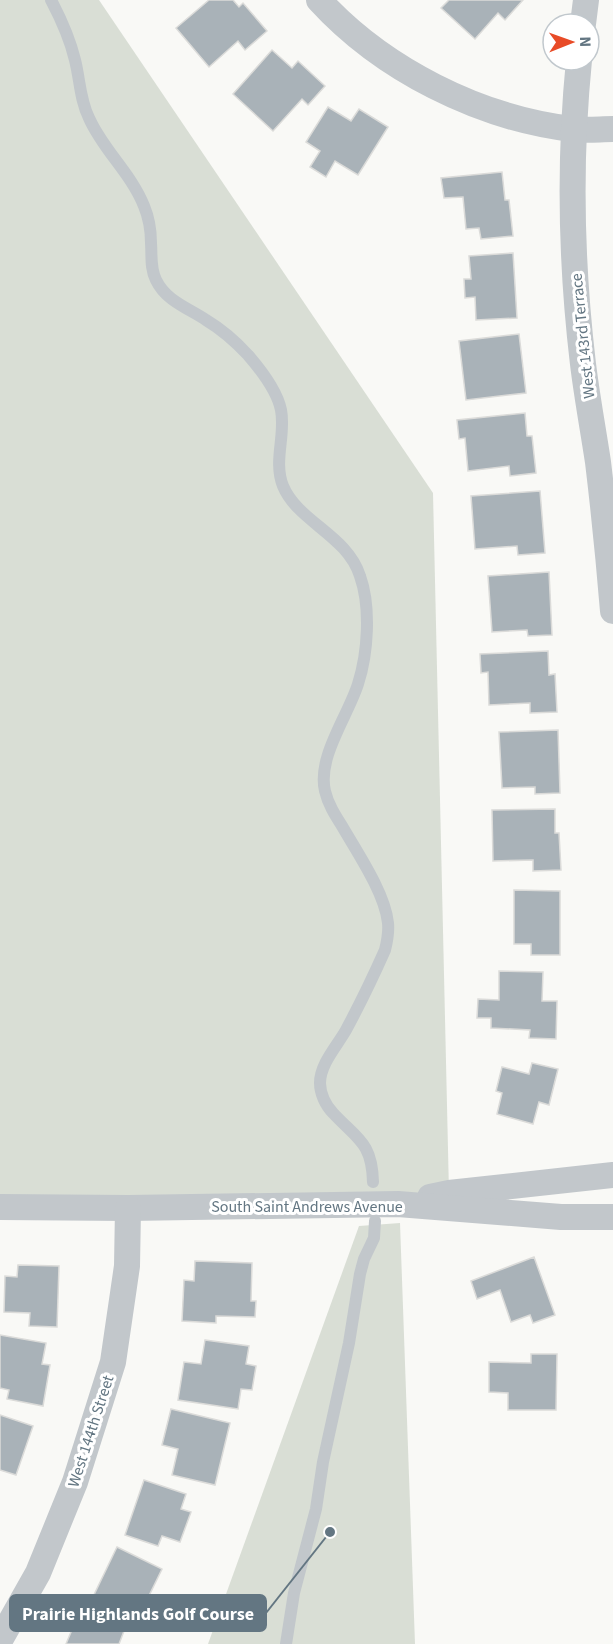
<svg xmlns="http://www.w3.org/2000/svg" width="613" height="1644" font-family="'Source Sans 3',sans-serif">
  <rect width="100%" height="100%" fill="#f9f9f6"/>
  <g fill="#d9ded5">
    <polygon points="0,0 99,0 433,493 449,1193 0,1207"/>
    <polygon points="400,1223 415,1644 208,1644 359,1226"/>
  </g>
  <g fill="#a9b2b8" stroke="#dbdbd9" stroke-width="1.5">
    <polygon points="209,0 233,0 239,7 243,3 267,31 245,50 238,41 209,67 176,28"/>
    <polygon points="449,0 523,0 505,20 498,13 475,39 441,8"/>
    <polygon points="272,50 292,68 298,61 325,86 308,105 302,99 273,131 233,94"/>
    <polygon points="328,107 351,121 359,109 388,127 358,175 335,161 326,177 310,167 320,151 306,142"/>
    <polygon points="502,172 505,200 509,200 513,236 481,239 479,228 466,229 463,197 444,198 441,178"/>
    <polygon points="513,253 517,318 476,320 475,297 465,298 464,279 471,279 469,256"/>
    <polygon points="519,334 526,393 466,400 459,341"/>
    <polygon points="525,413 527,436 532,436 536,473 510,476 509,466 468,471 465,438 459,439 457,420"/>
    <polygon points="540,491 545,553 518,555 517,546 475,549 471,496"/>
    <polygon points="549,572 552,635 528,636 527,630 492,632 488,576"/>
    <polygon points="548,651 549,675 555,674 557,712 530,713 530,703 489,705 488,672 481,673 480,654"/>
    <polygon points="558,730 560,793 535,794 535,787 502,788 499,732"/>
    <polygon points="555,809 555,833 559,833 561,870 533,871 533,860 493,861 492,810"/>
    <polygon points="514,890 560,891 560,955 531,955 531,944 514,944"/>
    <polygon points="499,971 543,972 542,1001 557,1001 556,1039 529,1038 530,1030 491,1028 491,1018 477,1018 478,999 499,1000"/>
    <polygon points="532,1063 558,1069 549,1105 539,1102 533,1124 497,1114 502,1093 496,1091 502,1067 529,1074"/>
    <polygon points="534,1257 555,1315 533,1323 530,1315 511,1322 500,1290 477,1299 471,1281"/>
    <polygon points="195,1261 252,1263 251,1301 256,1301 255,1317 216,1316 216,1323 182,1321 184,1280 194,1281"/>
    <polygon points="18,1265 59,1266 57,1327 29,1326 30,1313 4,1312 5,1276 17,1277"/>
    <polygon points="0,1335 46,1343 42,1364 50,1365 43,1406 7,1399 9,1390 0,1388"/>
    <polygon points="205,1340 249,1346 246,1364 256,1366 252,1390 241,1389 238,1409 178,1400 184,1362 201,1364"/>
    <polygon points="531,1354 557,1354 556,1410 508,1410 508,1393 489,1392 489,1362 531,1363"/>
    <polygon points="171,1409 230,1423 215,1485 172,1475 178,1449 162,1445"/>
    <polygon points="0,1415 33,1426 16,1475 0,1470"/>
    <polygon points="144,1480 186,1494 181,1509 191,1512 180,1542 162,1536 158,1546 125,1535"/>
    <polygon points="117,1547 162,1569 141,1612 120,1602 116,1610 92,1599"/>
    <polygon points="79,1613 124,1631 119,1644 66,1644"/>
  </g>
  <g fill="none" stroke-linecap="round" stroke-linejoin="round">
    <g stroke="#c2c7cb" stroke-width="12">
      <path d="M51,0c10,19 19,39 24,60 5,20 5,40 14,58 14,32 42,55 55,88 5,12 7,24 7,37 1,13 -1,25 5,37 10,21 32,28 50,40 15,9 30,22 42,35 13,15 29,35 33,55 5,25 -8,51 2,76 15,36 64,49 77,90 11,31 8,77 -2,108 -10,32 -41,73 -33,107 3,13 10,24 17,35 15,26 43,67 46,97 1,10 -1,19 -3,27 -12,27 -25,54 -39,80 -9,16 -26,34 -26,53 0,11 6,23 13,30 24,26 39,29 40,69"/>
      <polyline points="286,1644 294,1593 316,1509 323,1462 349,1343 360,1274 364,1259 374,1238 375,1221"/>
    </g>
    <g stroke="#c2c7cb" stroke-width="26">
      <path d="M319,0c63,69 160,118 253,129 13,2 28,0 41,0"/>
      <polyline points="583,24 586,0"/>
      <path d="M579,60c-10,101 -8,203 4,304 4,33 10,65 15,98 6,50 11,100 15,149"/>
      <polyline points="430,1197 449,1193 613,1175"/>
      <polyline points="0,1207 128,1208 398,1204 561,1217 613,1217"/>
      <polyline points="0,1640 38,1573 75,1482 113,1362 127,1266 128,1208"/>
    </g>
  </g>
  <g text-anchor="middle" stroke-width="6" stroke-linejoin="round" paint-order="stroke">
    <g font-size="16" fill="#637682" stroke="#fff">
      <text transform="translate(582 336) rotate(-96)" y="6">West 143rd Terrace</text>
      <text x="307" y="1212">South Saint Andrews Avenue</text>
      <text transform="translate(90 1431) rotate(-72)" y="6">West 144th Street</text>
    </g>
  </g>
  <path fill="none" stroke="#637682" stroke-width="2" d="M330 1532L266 1613"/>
  <circle fill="#637682" stroke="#fff" stroke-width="2" cx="330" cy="1532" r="6"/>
  <rect fill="#637682" stroke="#637682" stroke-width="2" x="10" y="1595" width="256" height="36" rx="6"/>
  <g font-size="18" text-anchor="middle" font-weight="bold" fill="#fff">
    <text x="138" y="1620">Prairie Highlands Golf Course</text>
  </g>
  <g transform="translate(571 42) rotate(89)"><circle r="28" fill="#ffffff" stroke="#c1c8cd" stroke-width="1.5"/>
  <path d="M0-4.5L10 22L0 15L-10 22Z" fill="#e84b27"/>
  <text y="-9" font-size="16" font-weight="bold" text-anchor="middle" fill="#637682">N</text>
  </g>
</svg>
